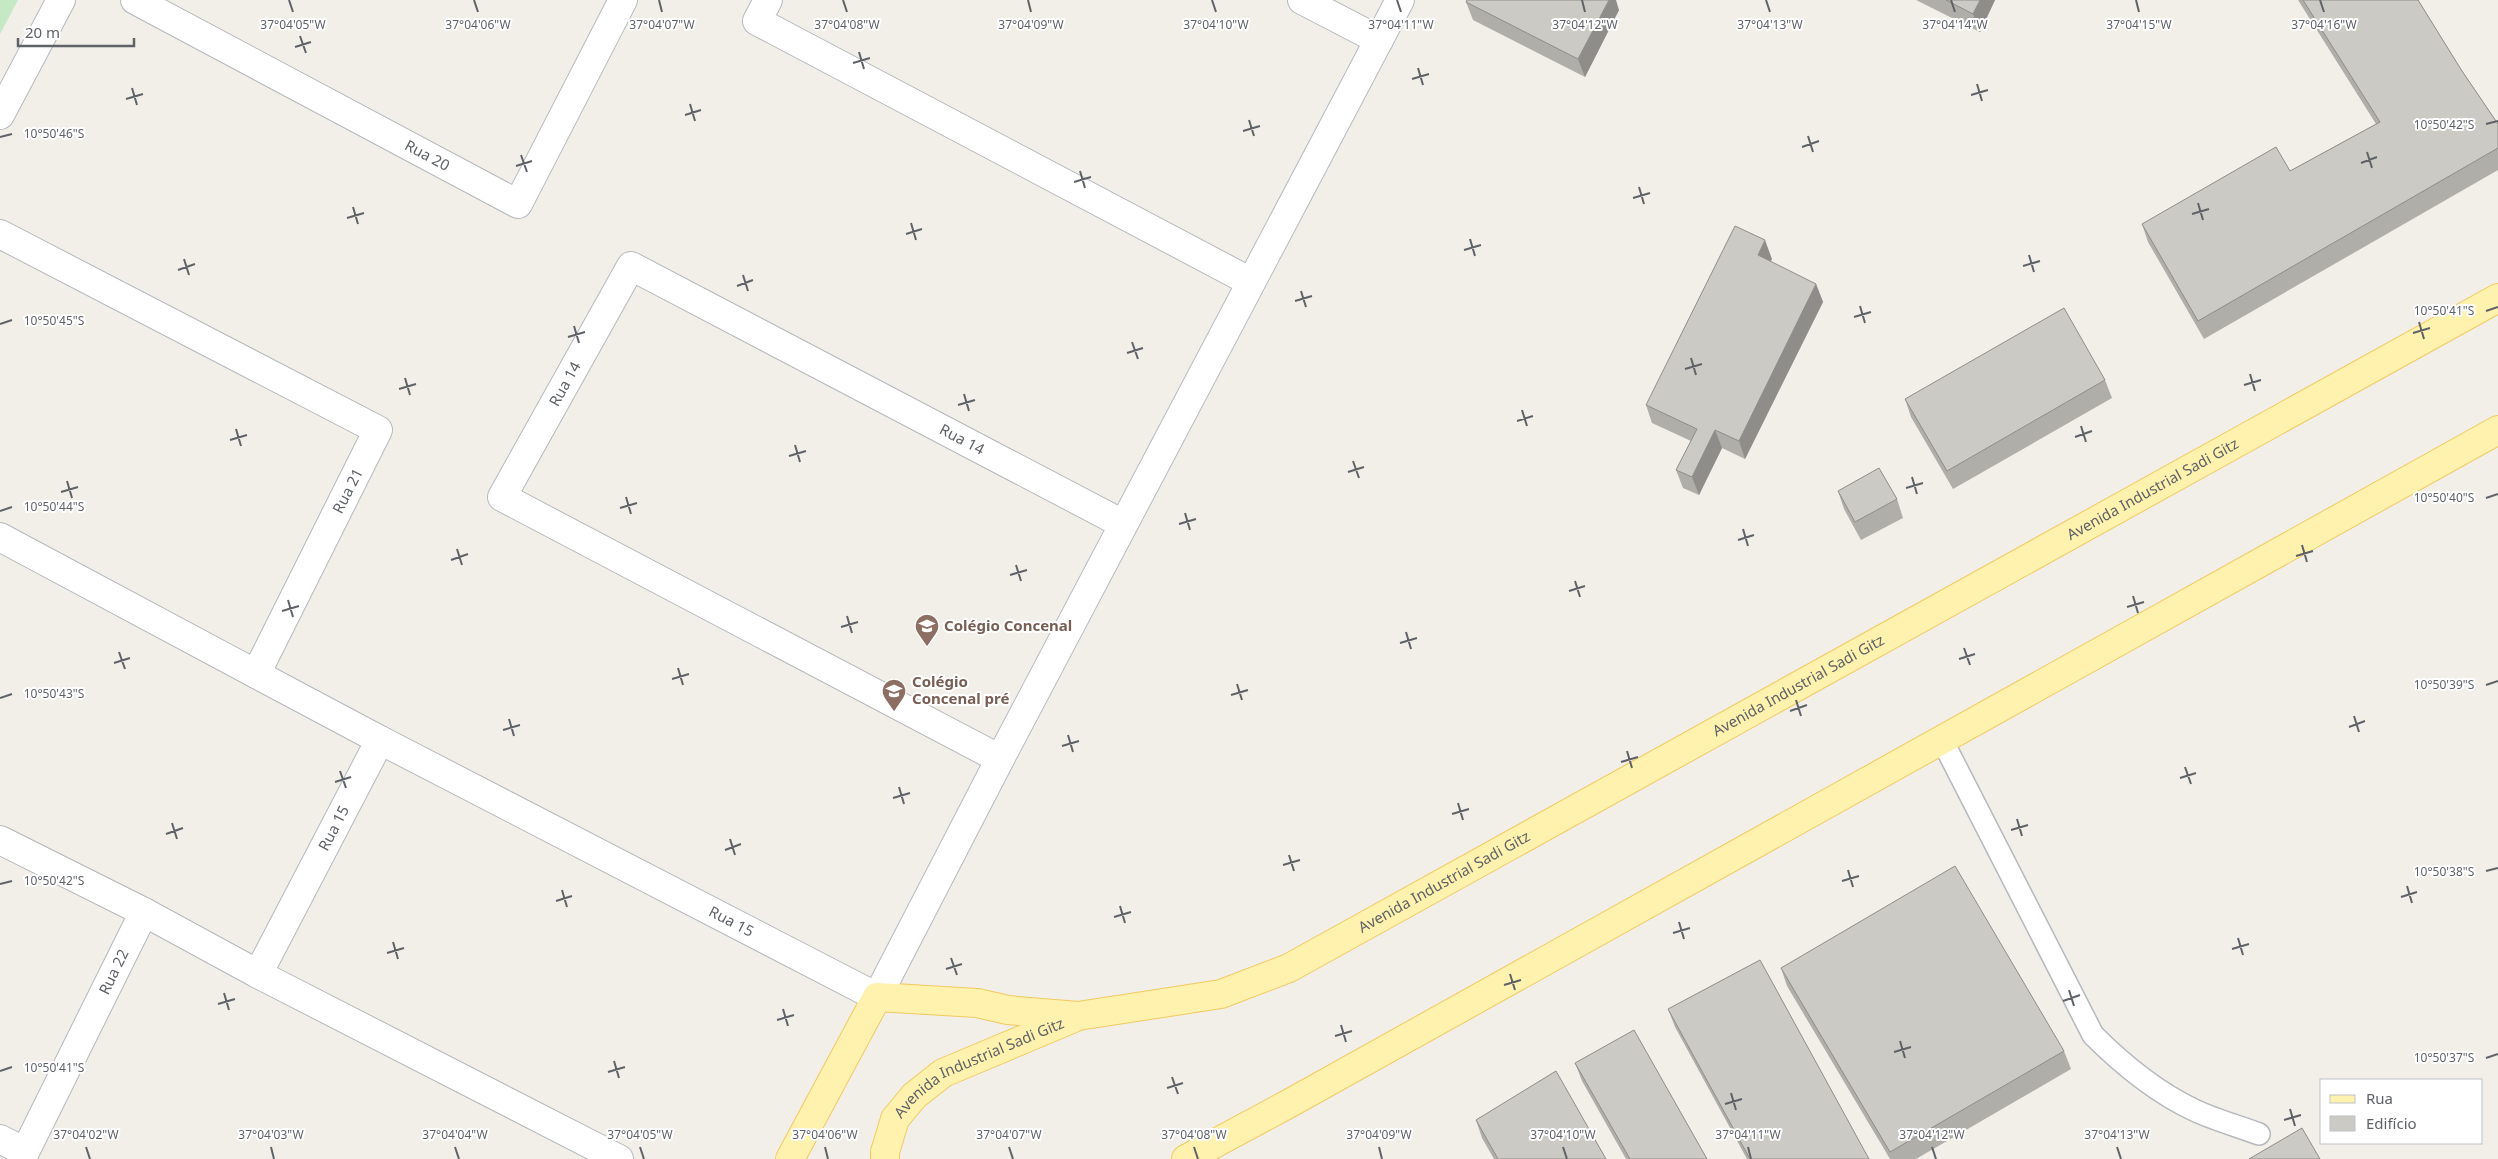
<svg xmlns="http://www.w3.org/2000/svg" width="2498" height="1159" font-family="'Noto Sans',sans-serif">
  <rect width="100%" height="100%" fill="#f1efe8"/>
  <polygon fill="#c5e8c5" points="0,0 18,0 0,34"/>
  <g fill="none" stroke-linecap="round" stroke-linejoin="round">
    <defs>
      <path id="lane" d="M1942,740l151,295c30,30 63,57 101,75 21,10 44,16 65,24"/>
      <g id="street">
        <path id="s1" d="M135,0l383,204 105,-204"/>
        <polyline points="768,0 757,21 1251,282"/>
        <polyline points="1302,0 1379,40"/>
        <polyline points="0,115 61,0"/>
        <polyline points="0,234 378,430 256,674 0,537"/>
        <polyline points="256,674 380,740"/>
        <path id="s2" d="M1000,759l-498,-262 129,-231 492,258"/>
        <polyline points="0,840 144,912 25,1152 0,1139"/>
        <polyline points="144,912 258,974"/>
        <path id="s3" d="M619,1159l-361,-185 122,-234 497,257"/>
      </g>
      <polyline id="secondary" points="877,997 1000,759 1400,0"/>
      <g id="primary">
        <path id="s4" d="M790,1159l87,-162 100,6 31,7 70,6 143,-22 68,-26 1209,-670"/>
        <path id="s5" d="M885,1159v-7l10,-33 19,-23 29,-23 131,-55"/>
        <polyline points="1186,1159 1290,1103 2498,430"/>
      </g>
    </defs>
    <use href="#lane" stroke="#b5b8bc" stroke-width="24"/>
    <use href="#street" stroke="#b5b8bc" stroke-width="30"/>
    <use href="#secondary" stroke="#b6babf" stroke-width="30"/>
    <use href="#primary" stroke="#f2c960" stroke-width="30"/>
    <use href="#lane" stroke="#fff" stroke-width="21"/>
    <use href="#street" stroke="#fff" stroke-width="28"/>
    <use href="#secondary" stroke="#fff" stroke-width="28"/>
    <use href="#primary" stroke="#fff2af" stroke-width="28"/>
  </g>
  <g fill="#afaea9">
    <polygon points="1916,0 1995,0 1980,32"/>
    <polygon points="2298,0 2418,0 2462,71 2498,124 2498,170 2204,339 2148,242 2142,224 2290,171 2376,124"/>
    <polygon points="1466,2 1619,10 1585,77 1473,20"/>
    <polygon points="1772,259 1770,262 1816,284 1823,302 1745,459 1722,448 1699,495 1683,488 1676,470 1691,441 1652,423 1646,405"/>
    <polygon points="2105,380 2112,398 1953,489 1911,417 1905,399"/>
    <polygon points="1838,491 1897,499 1903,518 1861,540 1844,509"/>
    <polygon points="1781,968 2064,1051 2071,1069 1916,1159 1890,1159 1787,986"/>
    <polygon points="1668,1009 1869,1159 1747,1159 1675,1027"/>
    <polygon points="1575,1063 1707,1159 1626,1159 1582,1081"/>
    <polygon points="1476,1120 1606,1159 1494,1159 1482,1138"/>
  </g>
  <g fill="#8f8d8a">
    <polygon points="1609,0 1616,0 1619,10 1585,77 1578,59"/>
    <polygon points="1980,0 1995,0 1980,32 1973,14"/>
    <polygon points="1765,240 1772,259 1764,274 1758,255"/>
    <polygon points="1816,284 1823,302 1745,459 1739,441"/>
    <polygon points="1715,430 1722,448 1699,495 1692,477"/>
  </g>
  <g fill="#cccac5" stroke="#8f8d8a">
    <polygon points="1467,0 1609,0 1578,59 1466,2"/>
    <polygon points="1946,0 1980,0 1973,14"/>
    <polygon points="2303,0 2418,0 2462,71 2498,124 2498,148 2198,321 2142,224 2276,147 2290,171 2380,122"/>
    <polygon points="1735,226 1765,240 1758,255 1816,284 1739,441 1715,430 1692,477 1676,470 1697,429 1646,405"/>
    <polygon points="2064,308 2105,380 1947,471 1905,399"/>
    <polygon points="1879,468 1897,499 1855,522 1838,491"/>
    <polygon points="1955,866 2064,1051 1890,1152 1781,968"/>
    <polygon points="1760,960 1869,1159 1750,1159 1668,1009"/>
    <polygon points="1634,1030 1707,1159 1630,1159 1575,1063"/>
    <polygon points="1556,1071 1606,1159 1498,1159 1476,1120"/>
    <polygon points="2302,1128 2320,1159 2249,1159"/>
  </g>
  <path fill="none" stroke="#5f6368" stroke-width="2" d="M289,0l4,12M474,0l4,12M659,0l3,12M843,0l4,12M1028,0l3,12M1212,0l4,12M1397,0l4,12M1582,0l3,12M1766,0l4,12M1951,0l4,12M2136,0l3,12M2320,0l4,12M300,36l6,17M295,47l16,-5M859,52l5,17M853,63l17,-5M1418,68l5,17M1412,79l17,-5M1977,84l5,17M132,88l5,17M1971,95l17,-5M126,99l17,-5M690,104l5,17M685,115l16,-5M1249,120l5,16M2486,124l12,-3M1243,131l17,-5M1808,136l5,16M0,137l12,-3M1802,147l17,-6M2367,152l5,16M521,155l6,17M2361,163l16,-6M516,166l16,-5M1080,171l5,17M1074,182l17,-5M1639,187l5,17M1633,198l17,-5M2198,203l5,17M353,207l5,17M2192,214l17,-5M347,218l17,-5M911,223l5,17M906,234l16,-5M1470,239l5,17M1464,250l17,-5M2029,255l5,17M184,259l5,16M2023,266l17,-5M178,270l17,-6M743,275l5,16M737,286l16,-6M1301,291l5,16M1295,301l17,-5M1860,306l5,17M2486,311l12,-4M1854,317l17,-5M2419,322l5,17M0,324l12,-4M574,326l5,17M2413,333l17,-5M568,337l17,-5M1132,342l6,17M1127,353l16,-5M1691,358l5,17M1685,369l17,-5M2250,374l5,17M405,378l5,17M2244,385l17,-5M399,389l17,-5M964,394l5,17M958,405l17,-5M1522,410l5,16M1517,421l16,-5M2081,426l5,16M236,429l5,17M2075,437l17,-6M230,440l17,-5M795,445l5,17M789,456l17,-5M1353,461l6,17M1348,472l16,-5M1912,477l5,17M67,481l5,17M1906,488l17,-5M61,492l17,-5M626,497l5,17M2486,498l12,-4M620,508l17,-5M0,511l12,-4M1185,513l5,17M1179,524l17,-5M1743,529l5,17M1738,540l16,-5M2302,545l5,17M457,549l5,16M2296,556l17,-5M451,560l17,-6M1016,565l5,16M1010,575l17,-5M1575,581l5,16M1569,591l16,-5M2133,596l5,17M288,600l5,17M2127,607l17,-5M282,611l17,-5M847,616l5,17M841,627l17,-5M1406,632l5,17M1400,643l17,-5M1964,648l6,17M119,652l6,17M1959,659l16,-5M114,663l16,-5M678,668l5,17M672,679l17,-5M1237,684l5,16M2486,685l12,-4M1231,695l17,-5M0,698l12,-4M1796,700l5,16M1790,711l17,-6M2354,716l5,16M509,719l5,17M2349,727l16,-6M503,730l17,-5M1068,735l5,17M1062,746l17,-5M1627,751l5,17M1621,762l17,-5M2185,767l6,17M340,771l6,17M2180,778l16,-5M335,782l16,-5M899,787l5,17M893,798l17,-5M1458,803l5,17M1452,814l17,-5M2017,819l5,17M172,823l5,16M2011,830l17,-5M166,834l17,-6M730,839l5,16M725,850l16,-6M1289,855l5,16M1283,865l17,-5M1848,870l5,17M2486,871l12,-3M1842,881l17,-5M0,884l12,-3M2407,886l5,17M562,890l5,17M2401,897l16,-5M556,901l16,-5M1120,906l5,17M1114,917l17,-5M1679,922l5,17M1673,933l17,-5M2238,938l5,17M393,942l5,17M2232,949l17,-5M387,953l17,-5M951,958l6,17M946,969l16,-5M1510,974l5,16M1504,985l17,-5M2069,990l5,16M224,993l5,17M2063,1001l17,-6M218,1004l17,-5M783,1009l5,17M777,1020l17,-5M1341,1025l5,17M1335,1036l17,-5M1900,1041l5,17M1894,1052l17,-5M2486,1058l12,-4M614,1061l5,17M0,1071l12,-4M608,1072l17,-5M1172,1077l6,17M1167,1088l16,-5M1731,1093l5,17M1725,1104l17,-5M2290,1109l5,17M2284,1120l17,-5M86,1147l4,12M271,1147l3,12M455,1147l4,12M640,1147l4,12M825,1147l3,12M1009,1147l4,12M1194,1147l4,12M1379,1147l3,12M1563,1147l4,12M1748,1147l3,12M1932,1147l4,12M2117,1147l4,12"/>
  <defs>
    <symbol id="school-pin" viewBox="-11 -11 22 30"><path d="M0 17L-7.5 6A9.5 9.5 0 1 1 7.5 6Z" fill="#8d6e63" stroke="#fff"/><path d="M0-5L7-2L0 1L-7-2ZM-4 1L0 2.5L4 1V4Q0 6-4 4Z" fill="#fff"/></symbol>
  </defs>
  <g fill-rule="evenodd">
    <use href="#school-pin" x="913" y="612" width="28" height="38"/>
    <use href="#school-pin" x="880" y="677" width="28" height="38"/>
  </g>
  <g text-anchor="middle" stroke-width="4" stroke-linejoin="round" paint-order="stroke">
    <g font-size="15" fill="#5f6368" stroke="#fff">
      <text dy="5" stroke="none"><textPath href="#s1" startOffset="331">Rua 20</textPath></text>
      <text dy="5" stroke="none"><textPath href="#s2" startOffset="692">Rua 14</textPath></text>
      <text dy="5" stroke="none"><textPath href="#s2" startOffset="1201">Rua 14</textPath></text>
      <text dy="5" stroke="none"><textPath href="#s4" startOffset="1591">Avenida Industrial Sadi Gitz</textPath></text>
      <text transform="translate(348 491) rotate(-63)" y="5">Rua 21</text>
      <text dy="5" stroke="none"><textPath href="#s4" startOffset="1186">Avenida Industrial Sadi Gitz</textPath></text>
      <text dy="5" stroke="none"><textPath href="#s3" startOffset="570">Rua 15</textPath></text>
      <text dy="5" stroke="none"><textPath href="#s4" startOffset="781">Avenida Industrial Sadi Gitz</textPath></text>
      <text dy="5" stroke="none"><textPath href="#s3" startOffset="1065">Rua 15</textPath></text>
      <text transform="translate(114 972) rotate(-64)" y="5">Rua 22</text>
      <text dy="5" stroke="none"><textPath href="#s5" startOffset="142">Avenida Industrial Sadi Gitz</textPath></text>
    </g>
    <g font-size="15" font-weight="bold" fill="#785e54" stroke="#fff" text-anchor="start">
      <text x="944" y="631">Colégio Concenal</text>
      <text x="912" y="687">Colégio<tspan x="912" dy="17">Concenal pré</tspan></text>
    </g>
  </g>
  <g font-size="12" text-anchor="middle" fill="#5f6368" stroke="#fff" stroke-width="4" stroke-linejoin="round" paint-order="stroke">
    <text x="293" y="29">37°04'05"W</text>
    <text x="478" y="29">37°04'06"W</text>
    <text x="662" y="29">37°04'07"W</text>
    <text x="847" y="29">37°04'08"W</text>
    <text x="1031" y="29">37°04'09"W</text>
    <text x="1216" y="29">37°04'10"W</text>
    <text x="1401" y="29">37°04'11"W</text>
    <text x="1585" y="29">37°04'12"W</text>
    <text x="1770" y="29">37°04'13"W</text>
    <text x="1955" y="29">37°04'14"W</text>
    <text x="2139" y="29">37°04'15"W</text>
    <text x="2324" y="29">37°04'16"W</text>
    <text x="2444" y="129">10°50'42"S</text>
    <text x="54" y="138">10°50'46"S</text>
    <text x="2444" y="315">10°50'41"S</text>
    <text x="54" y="325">10°50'45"S</text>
    <text x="2444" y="502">10°50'40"S</text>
    <text x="54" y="511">10°50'44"S</text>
    <text x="2444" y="689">10°50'39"S</text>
    <text x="54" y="698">10°50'43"S</text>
    <text x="2444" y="876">10°50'38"S</text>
    <text x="54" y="885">10°50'42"S</text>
    <text x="2444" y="1062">10°50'37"S</text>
    <text x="54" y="1072">10°50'41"S</text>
    <text x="86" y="1139">37°04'02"W</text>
    <text x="271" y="1139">37°04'03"W</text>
    <text x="455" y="1139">37°04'04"W</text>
    <text x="640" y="1139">37°04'05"W</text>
    <text x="825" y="1139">37°04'06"W</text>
    <text x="1009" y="1139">37°04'07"W</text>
    <text x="1194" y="1139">37°04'08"W</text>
    <text x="1379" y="1139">37°04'09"W</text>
    <text x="1563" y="1139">37°04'10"W</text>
    <text x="1748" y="1139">37°04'11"W</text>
    <text x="1932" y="1139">37°04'12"W</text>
    <text x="2117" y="1139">37°04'13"W</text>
  </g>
  <rect x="2320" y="1079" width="162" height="65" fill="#ffffff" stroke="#bfc1c3"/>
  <rect x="2330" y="1095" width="25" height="8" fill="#fff2af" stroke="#bfc1c3"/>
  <text x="2366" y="1104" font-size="15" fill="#5f6368">Rua</text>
  <rect x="2330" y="1116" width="25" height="15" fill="#cccac5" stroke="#bfc1c3"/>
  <text x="2366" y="1129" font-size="15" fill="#5f6368">Edifício</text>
  <path d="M18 38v8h116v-8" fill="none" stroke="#5f6368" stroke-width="2.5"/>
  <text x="25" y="38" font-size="15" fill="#5f6368" stroke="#ffffff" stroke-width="4" paint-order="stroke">20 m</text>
</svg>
